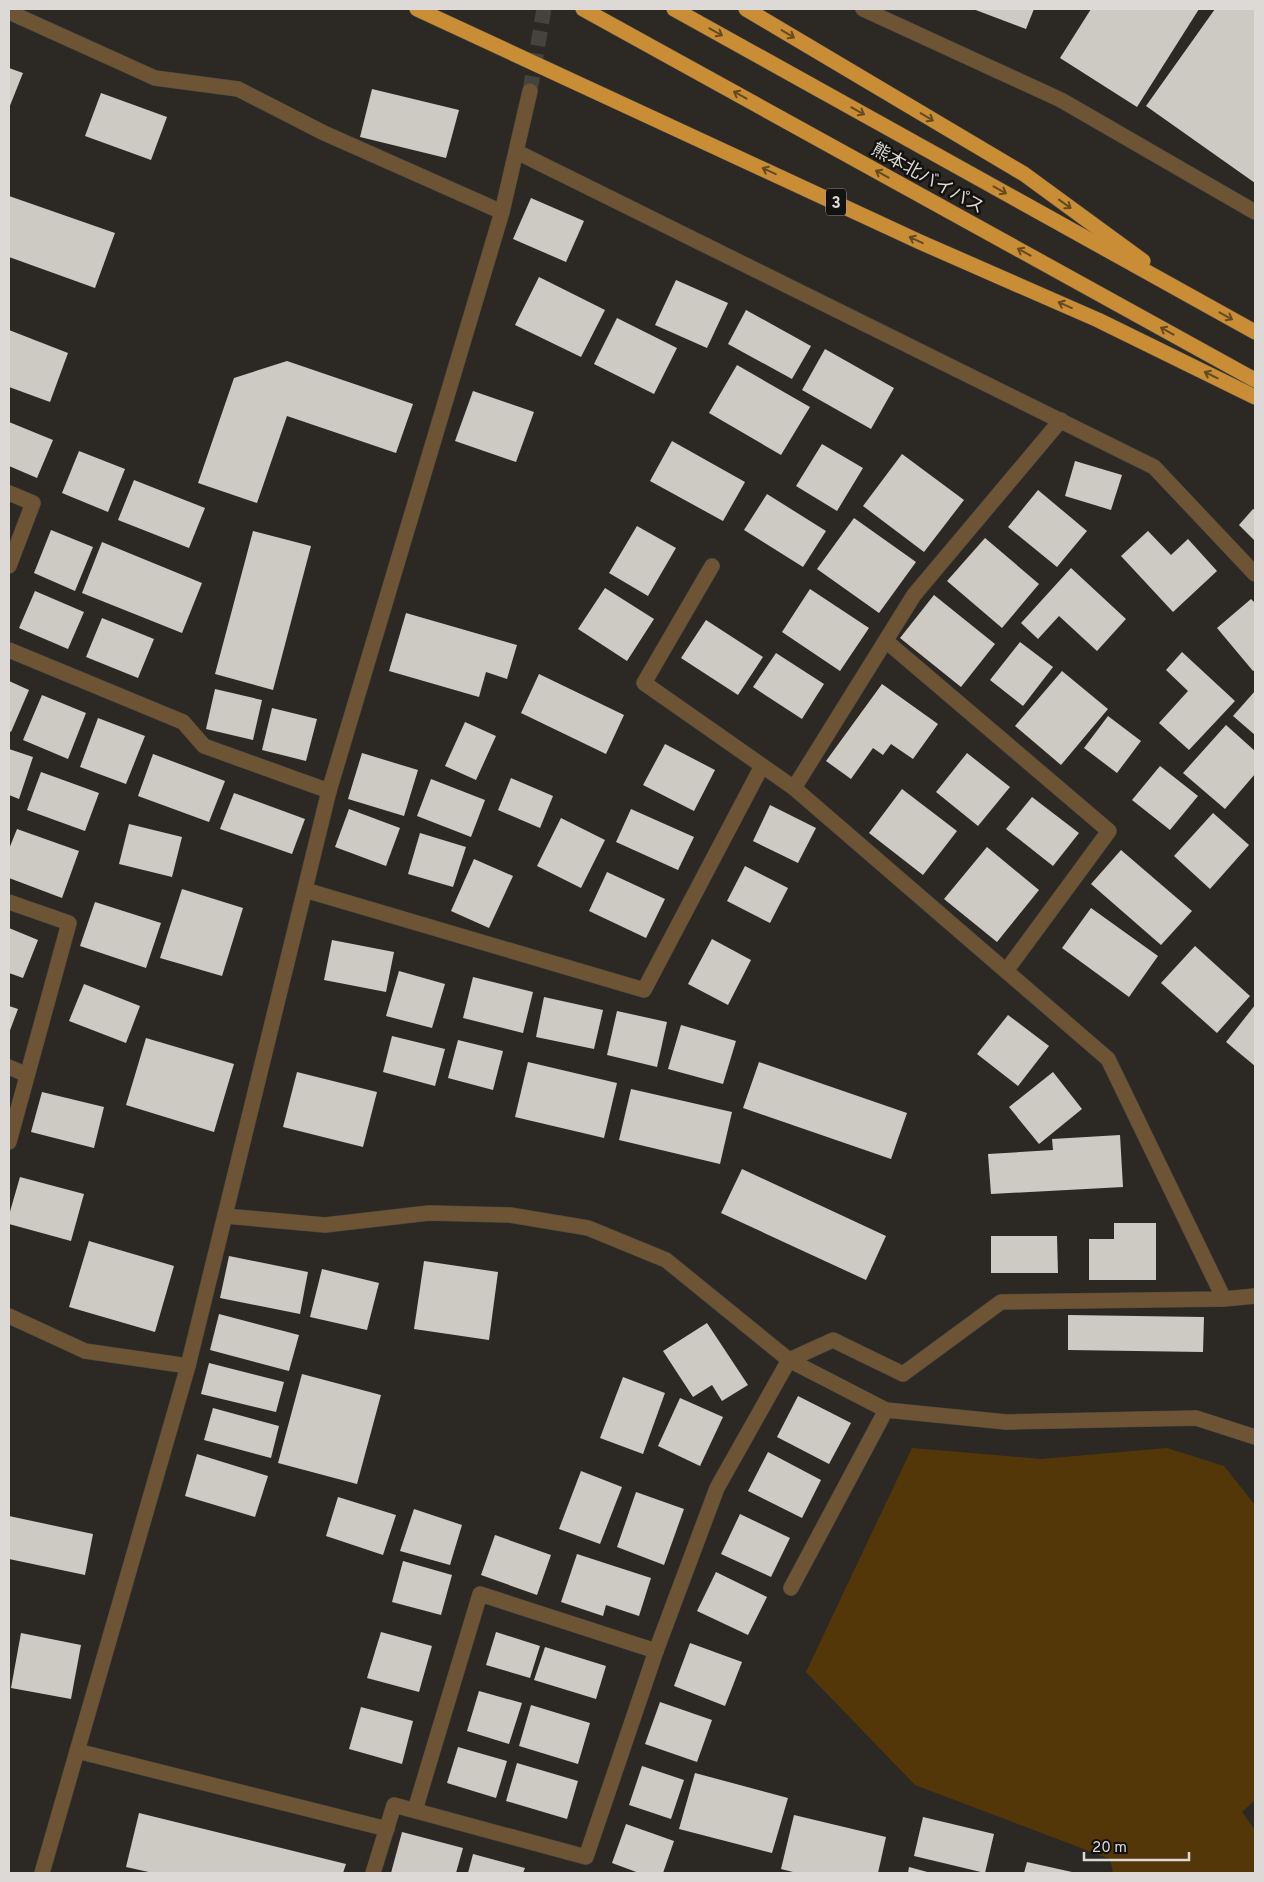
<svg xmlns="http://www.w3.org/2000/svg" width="1264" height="1882" font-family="Overpass,'Noto Sans JP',sans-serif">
  <rect width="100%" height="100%" fill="#2c2924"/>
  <polygon fill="#543709" points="912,1448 1041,1459 1167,1448 1224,1466 1255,1505 1255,1800 1242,1812 1255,1830 1255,1873 1113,1873 1110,1859 915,1785 806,1672"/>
  <g fill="#cdc9c3">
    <polygon points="973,9 1034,9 1026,29"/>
    <polygon points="1091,9 1199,9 1137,107 1060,58"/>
    <polygon points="1215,9 1255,9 1255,183 1146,106"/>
    <polygon points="9,68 23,73 9,108"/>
    <polygon points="372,89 459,110 446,158 360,137"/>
    <polygon points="101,93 167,117 151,160 85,136"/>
    <polygon points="9,196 115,233 95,288 9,257"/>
    <polygon points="531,198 584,221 566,262 513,239"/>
    <polygon points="539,277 605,310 581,357 515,325"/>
    <polygon points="676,280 728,303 707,348 655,325"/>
    <polygon points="746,310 811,346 792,379 728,344"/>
    <polygon points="617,318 677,348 654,394 594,364"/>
    <polygon points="9,330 68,353 50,402 9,387"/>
    <polygon points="825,349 894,388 871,429 802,390"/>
    <polygon points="287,361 413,404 396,453 287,416 257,503 198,483 234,378"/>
    <polygon points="737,365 810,407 781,455 709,413"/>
    <polygon points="473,391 534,412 516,462 455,441"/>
    <polygon points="9,422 53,440 37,478 9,466"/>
    <polygon points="672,441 745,482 723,521 650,481"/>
    <polygon points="822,444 863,468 837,511 796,486"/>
    <polygon points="79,451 125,469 108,512 62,493"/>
    <polygon points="902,454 964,500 924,552 863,506"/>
    <polygon points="1075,461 1122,475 1111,510 1065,496"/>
    <polygon points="134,480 205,508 189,548 118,520"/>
    <polygon points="1038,490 1087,531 1057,567 1008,527"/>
    <polygon points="767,494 826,531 803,567 744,530"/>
    <polygon points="1253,509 1255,510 1255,541 1239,525"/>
    <polygon points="854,518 916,562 879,613 817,569"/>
    <polygon points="637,526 676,548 648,596 609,573"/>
    <polygon points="51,530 93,547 75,591 34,573"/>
    <polygon points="253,531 311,546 273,690 215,674"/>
    <polygon points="1148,531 1171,555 1188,539 1217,571 1173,612 1121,556"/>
    <polygon points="985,538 1039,584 1002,628 947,581"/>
    <polygon points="102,542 202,583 182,633 82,593"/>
    <polygon points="1071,568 1126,619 1097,651 1059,616 1038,639 1021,623"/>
    <polygon points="605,588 654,619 627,661 578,629"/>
    <polygon points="810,589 869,628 840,671 782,632"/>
    <polygon points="35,591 84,612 68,649 19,628"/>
    <polygon points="934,595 995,644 961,687 900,638"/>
    <polygon points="1251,599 1255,603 1255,670 1253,671 1217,628"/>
    <polygon points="406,613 517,645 507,679 486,672 479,697 389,671"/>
    <polygon points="102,618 154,639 138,678 86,657"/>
    <polygon points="706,620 763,657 738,695 681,658"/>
    <polygon points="1020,642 1053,667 1023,706 990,680"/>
    <polygon points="1182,652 1235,701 1189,750 1159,723 1188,691 1166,670"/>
    <polygon points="776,653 824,684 802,719 753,687"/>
    <polygon points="1062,671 1108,709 1061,765 1015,726"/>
    <polygon points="539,674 624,715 606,754 521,713"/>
    <polygon points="9,681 29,690 11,732 9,731"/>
    <polygon points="882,684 938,724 913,759 891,744 883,755 873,748 851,779 826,761"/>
    <polygon points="215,689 262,700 253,740 206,729"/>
    <polygon points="1255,691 1255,735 1233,716"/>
    <polygon points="42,695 86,713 68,759 23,740"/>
    <polygon points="272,708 317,719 306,761 262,750"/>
    <polygon points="1108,716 1141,741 1117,773 1084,748"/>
    <polygon points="98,718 145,736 126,784 80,767"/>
    <polygon points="465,722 496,736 476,780 445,766"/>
    <polygon points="1226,725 1255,751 1255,774 1225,809 1183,773"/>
    <polygon points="665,744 715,770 694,811 643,785"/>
    <polygon points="9,749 33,757 19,799 9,795"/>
    <polygon points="362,753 418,770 404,816 348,799"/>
    <polygon points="967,753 1010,787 978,826 936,792"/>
    <polygon points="153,754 225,781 209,822 138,796"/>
    <polygon points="1160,766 1198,796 1170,830 1132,800"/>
    <polygon points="41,772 99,793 85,831 27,810"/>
    <polygon points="511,778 553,796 540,828 498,810"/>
    <polygon points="431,779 485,800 471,837 417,816"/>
    <polygon points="902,789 957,831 923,875 869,833"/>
    <polygon points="234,793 305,819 292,854 220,829"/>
    <polygon points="1032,797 1079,833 1053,866 1006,829"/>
    <polygon points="770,805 816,828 798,863 753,841"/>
    <polygon points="349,809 400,828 386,866 335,847"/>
    <polygon points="631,809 694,837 678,870 616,842"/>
    <polygon points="1213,813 1249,845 1210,889 1174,856"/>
    <polygon points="561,818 605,840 581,888 537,866"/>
    <polygon points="129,824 182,837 172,877 119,864"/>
    <polygon points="17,829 79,851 62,898 9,878 9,849"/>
    <polygon points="420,833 466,847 453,887 408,874"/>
    <polygon points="987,847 1039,890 997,942 944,899"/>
    <polygon points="1121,850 1192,911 1161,945 1091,884"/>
    <polygon points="474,859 513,876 489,928 451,911"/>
    <polygon points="745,866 788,888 770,923 727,901"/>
    <polygon points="607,872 665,899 646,938 589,911"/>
    <polygon points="182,889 243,908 222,976 160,958"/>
    <polygon points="95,902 161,923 146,968 80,946"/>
    <polygon points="1091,908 1158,956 1129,997 1062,948"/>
    <polygon points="9,928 38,940 23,978 9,973"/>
    <polygon points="712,939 751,960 728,1005 688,984"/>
    <polygon points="332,940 394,952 386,992 324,980"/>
    <polygon points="1195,946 1250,996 1217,1033 1161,983"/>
    <polygon points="399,971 445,984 432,1028 386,1016"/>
    <polygon points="473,977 533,992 523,1033 463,1018"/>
    <polygon points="84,984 140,1006 126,1043 69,1021"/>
    <polygon points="544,997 603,1010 594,1049 536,1037"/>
    <polygon points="1255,1005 1255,1066 1226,1042"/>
    <polygon points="9,1006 18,1009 9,1033"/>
    <polygon points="617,1011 667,1022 657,1067 607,1055"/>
    <polygon points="1008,1015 1049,1046 1018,1086 977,1054"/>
    <polygon points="681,1025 736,1041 723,1084 668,1069"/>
    <polygon points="392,1036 445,1049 435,1086 383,1072"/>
    <polygon points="146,1038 234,1064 214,1132 126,1105"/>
    <polygon points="458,1040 503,1051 493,1090 448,1078"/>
    <polygon points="528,1062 617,1083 604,1138 515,1117"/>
    <polygon points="759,1062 907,1113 891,1159 743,1108"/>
    <polygon points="297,1072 377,1092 363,1147 283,1127"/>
    <polygon points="1053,1072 1082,1109 1039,1144 1009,1107"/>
    <polygon points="631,1089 732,1112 720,1164 619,1140"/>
    <polygon points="42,1092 104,1107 94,1148 31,1132"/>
    <polygon points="1120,1135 1123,1187 991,1194 988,1154 1053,1150 1052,1139"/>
    <polygon points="742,1169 886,1236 866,1280 721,1213"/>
    <polygon points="20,1177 84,1194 71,1241 9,1224 9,1215"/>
    <polygon points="1114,1223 1156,1223 1156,1280 1089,1280 1089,1239 1114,1239"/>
    <polygon points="991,1236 1057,1236 1058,1273 991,1273"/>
    <polygon points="89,1241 174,1266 155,1332 69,1307"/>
    <polygon points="229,1256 308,1272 300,1314 220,1298"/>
    <polygon points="424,1261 498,1272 489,1340 414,1329"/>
    <polygon points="322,1269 379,1283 367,1330 310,1317"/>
    <polygon points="219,1314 299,1335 289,1371 210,1350"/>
    <polygon points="1068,1315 1204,1317 1203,1352 1068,1350"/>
    <polygon points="707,1323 748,1385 722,1401 712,1385 693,1397 663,1351"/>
    <polygon points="209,1363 284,1382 276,1412 201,1394"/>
    <polygon points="302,1374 381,1395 357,1484 278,1463"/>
    <polygon points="623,1377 665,1393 643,1454 600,1438"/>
    <polygon points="798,1396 851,1423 829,1464 777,1437"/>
    <polygon points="680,1398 723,1417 700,1466 658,1446"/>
    <polygon points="213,1408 279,1426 271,1458 204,1440"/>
    <polygon points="768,1452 821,1480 802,1518 748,1491"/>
    <polygon points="197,1454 268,1476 255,1517 185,1496"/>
    <polygon points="581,1471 622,1487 600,1544 559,1529"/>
    <polygon points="636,1492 684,1509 664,1565 617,1547"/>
    <polygon points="338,1497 396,1515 383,1555 326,1536"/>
    <polygon points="414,1509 462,1525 450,1565 400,1551"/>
    <polygon points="740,1514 790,1538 771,1577 721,1554"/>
    <polygon points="9,1516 93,1534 85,1575 9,1559"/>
    <polygon points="495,1535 551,1555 537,1595 481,1575"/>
    <polygon points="577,1554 651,1578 639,1616 606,1605 603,1616 561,1602"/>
    <polygon points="403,1561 452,1575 441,1615 392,1602"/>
    <polygon points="716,1572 767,1597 748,1635 697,1611"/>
    <polygon points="381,1632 432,1646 419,1692 367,1678"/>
    <polygon points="496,1632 540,1646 530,1678 486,1665"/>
    <polygon points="21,1633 81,1645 71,1699 11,1688"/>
    <polygon points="690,1643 742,1662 725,1706 674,1686"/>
    <polygon points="545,1647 606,1666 596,1699 534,1680"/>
    <polygon points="479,1691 522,1703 509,1744 467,1731"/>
    <polygon points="660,1702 712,1720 697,1762 645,1744"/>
    <polygon points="531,1705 590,1723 578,1764 519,1746"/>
    <polygon points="361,1707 413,1721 402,1764 349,1749"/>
    <polygon points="458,1747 507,1761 496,1798 447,1783"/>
    <polygon points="517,1763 578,1781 567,1819 506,1801"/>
    <polygon points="642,1766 684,1780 671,1819 629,1805"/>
    <polygon points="695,1773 788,1798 772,1853 679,1829"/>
    <polygon points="139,1813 346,1864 343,1873 153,1873 126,1867"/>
    <polygon points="794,1815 886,1837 878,1873 797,1873 781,1869"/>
    <polygon points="923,1817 994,1834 985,1873 914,1856"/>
    <polygon points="626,1824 674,1841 663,1873 639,1873 612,1863"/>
    <polygon points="402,1832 463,1848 456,1873 391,1873"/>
    <polygon points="473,1854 525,1868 523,1873 468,1873"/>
    <polygon points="1027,1862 1072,1872 1072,1873 1024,1873"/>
    <polygon points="909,1867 931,1873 908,1873"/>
  </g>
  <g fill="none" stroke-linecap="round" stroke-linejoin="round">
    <polyline stroke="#46433f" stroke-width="15" stroke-dasharray="15 8" stroke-linecap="butt" points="530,91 544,9"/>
    <defs>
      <g id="minor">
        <polyline points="863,9 1061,100 1255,212"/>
        <polyline points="9,12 155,78 238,89 324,133 502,212"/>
        <polyline points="517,152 1154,467 1255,574"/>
        <polyline points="9,493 33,503 9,566"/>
        <polyline points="712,566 644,683 794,788 914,595 1061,420"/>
        <polyline points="886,641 1109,831 1006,971"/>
        <polyline points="9,650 183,722 204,746 329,791"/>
        <polyline points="794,788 1108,1059 1224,1299"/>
        <polyline points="305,890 644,990 762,766"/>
        <polyline points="9,902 69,923 9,1142"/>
        <polyline points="9,1067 27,1075"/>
        <polyline points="225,1216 325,1225 429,1213 510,1215 588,1228 666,1260 789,1360 833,1340 903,1374 1001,1302 1224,1299 1255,1296"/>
        <polyline points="9,1316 85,1351 188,1366"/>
        <polyline points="791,1588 886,1410"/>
        <polyline points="77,1751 387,1829"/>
        <polyline points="415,1810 480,1594 656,1651"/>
        <polyline points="42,1873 188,1366 329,791 502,212 530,91"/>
        <polyline points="373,1873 394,1805 586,1857 656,1651 717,1488 789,1360 886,1410 1006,1422 1196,1418 1255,1437"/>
      </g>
      <g id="highway">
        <polyline points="417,9 920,242 1098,320 1255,397"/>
        <polyline points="583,9 1255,380"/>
        <polyline points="674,9 1255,332"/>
        <polyline points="746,9 1024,174 1143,261"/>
      </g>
    </defs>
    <use href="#minor" stroke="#484540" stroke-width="16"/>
    <use href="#highway" stroke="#484540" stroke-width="16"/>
    <use href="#minor" stroke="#6c5435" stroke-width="15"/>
    <use href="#highway" stroke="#c88d35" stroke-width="15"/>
  </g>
  <defs><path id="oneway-shaft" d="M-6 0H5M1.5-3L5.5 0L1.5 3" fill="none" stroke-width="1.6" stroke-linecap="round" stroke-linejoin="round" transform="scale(1.25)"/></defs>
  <g stroke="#644921">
    <use href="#oneway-shaft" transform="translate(716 32) rotate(29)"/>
    <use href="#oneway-shaft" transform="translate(788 34) rotate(31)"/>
    <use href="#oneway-shaft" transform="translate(740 95) rotate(-151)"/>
    <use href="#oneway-shaft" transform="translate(858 111) rotate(29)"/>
    <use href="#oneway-shaft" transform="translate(927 117) rotate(31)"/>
    <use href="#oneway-shaft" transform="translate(769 171) rotate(-155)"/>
    <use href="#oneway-shaft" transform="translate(882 174) rotate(-151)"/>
    <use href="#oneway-shaft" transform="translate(1000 190) rotate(29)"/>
    <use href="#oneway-shaft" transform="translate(1065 204) rotate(36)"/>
    <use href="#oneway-shaft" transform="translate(916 240) rotate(-155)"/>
    <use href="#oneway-shaft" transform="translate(1024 252) rotate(-151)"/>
    <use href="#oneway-shaft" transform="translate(1065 305) rotate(-156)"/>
    <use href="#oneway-shaft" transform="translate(1226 316) rotate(29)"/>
    <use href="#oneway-shaft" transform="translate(1167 331) rotate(-151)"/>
    <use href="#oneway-shaft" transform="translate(1211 375) rotate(-154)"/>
  </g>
  <g text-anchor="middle" stroke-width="5" stroke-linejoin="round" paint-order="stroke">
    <rect fill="#131210" stroke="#a09d9b" stroke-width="1" x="826" y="188.5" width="20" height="27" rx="4"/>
    <g font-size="16" font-weight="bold" fill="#dcd9d6">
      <text x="836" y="208">3</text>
    </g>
    <g font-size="18" fill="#dcd9d6" stroke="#131210">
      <text transform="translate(928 178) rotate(29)" y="6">熊本北バイパス</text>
    </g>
  </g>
  <rect width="1264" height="1882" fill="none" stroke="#dcd9d6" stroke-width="20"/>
  <path d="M1084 1852v8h105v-8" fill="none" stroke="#dcd9d6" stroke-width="2.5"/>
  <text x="1092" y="1852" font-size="15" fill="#dcd9d6" stroke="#131210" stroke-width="4" paint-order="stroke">20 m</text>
</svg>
